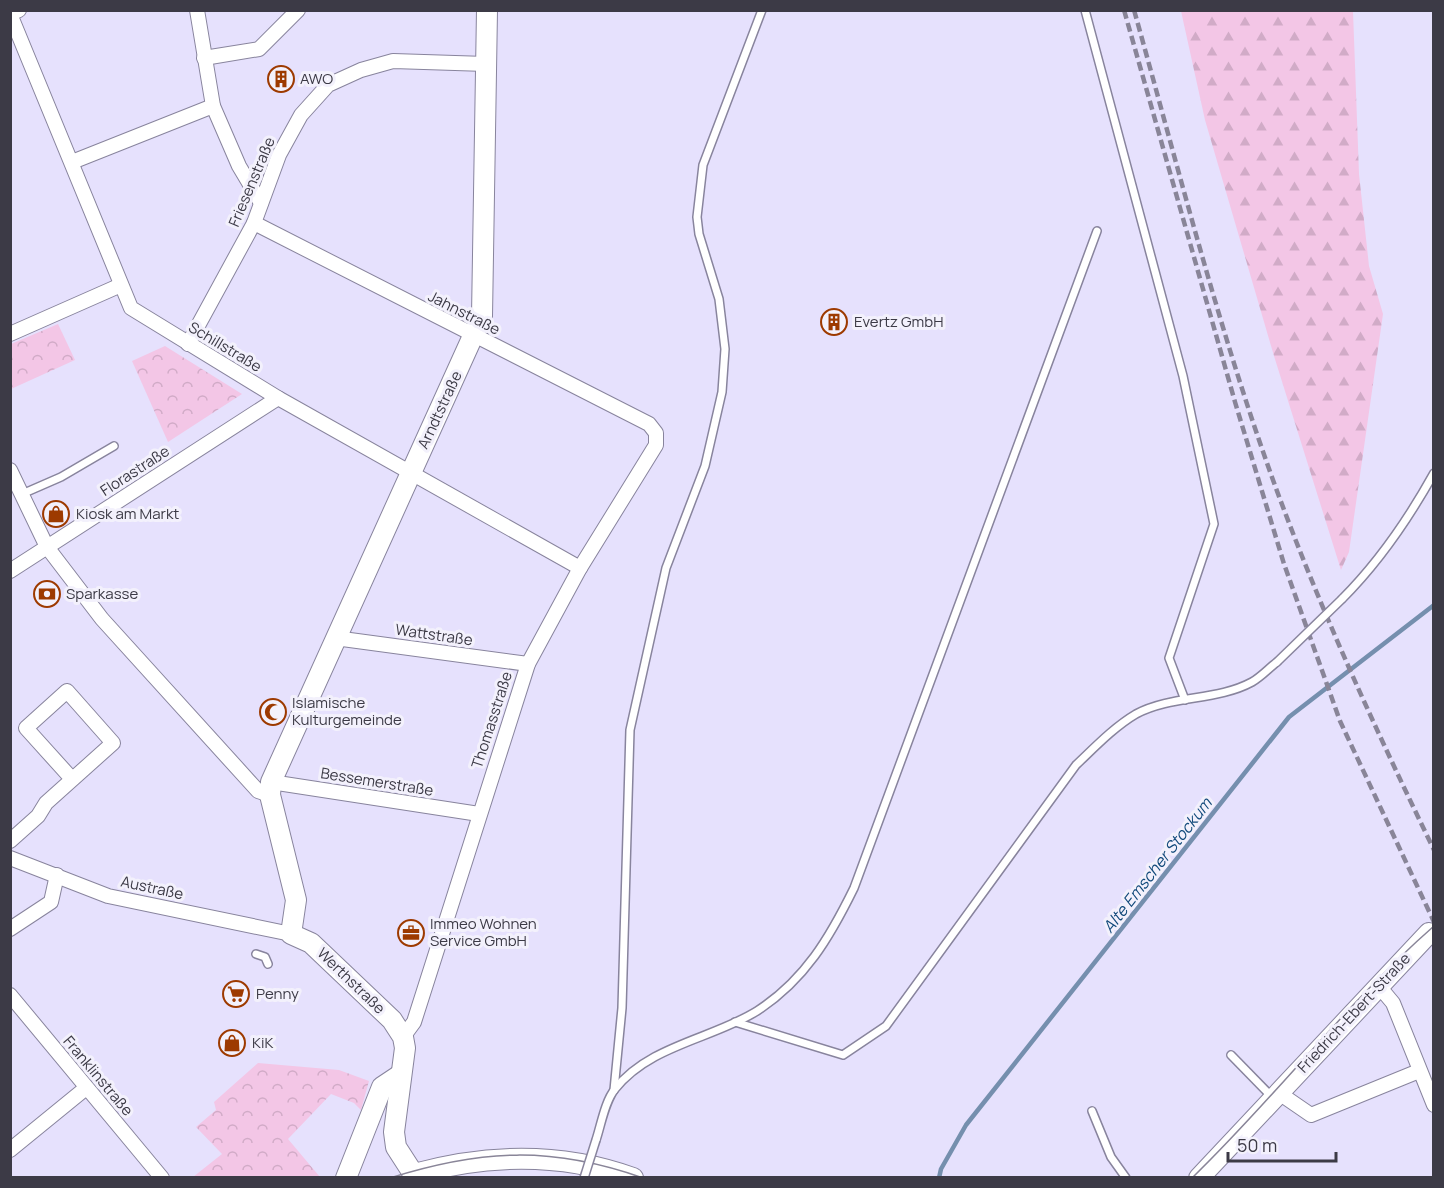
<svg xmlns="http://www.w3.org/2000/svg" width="1444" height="1188" font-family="Manrope,sans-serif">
  <defs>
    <pattern id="forest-firs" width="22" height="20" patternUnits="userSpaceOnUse" patternTransform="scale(1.5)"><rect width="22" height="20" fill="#f3c6e6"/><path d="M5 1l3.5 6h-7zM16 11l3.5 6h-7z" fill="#d1abc7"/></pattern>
    <pattern id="park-crowns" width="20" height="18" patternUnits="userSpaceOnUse" patternTransform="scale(1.5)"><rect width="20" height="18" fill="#f3c6e6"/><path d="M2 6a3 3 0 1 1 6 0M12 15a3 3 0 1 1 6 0" fill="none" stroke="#d1abc7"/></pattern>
  </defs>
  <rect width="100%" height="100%" fill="#e6e1fd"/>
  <polygon fill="url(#forest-firs)" points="1181,11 1353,11 1359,174 1369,266 1383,314 1349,552 1341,570 1274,356 1205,120"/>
  <g fill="url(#park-crowns)">
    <polygon points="58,324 75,360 11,389 11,344"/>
    <polygon points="165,346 242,394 168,442 132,361"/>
    <polygon points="258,1063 339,1070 369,1081 361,1110 354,1103 331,1094 288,1139 320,1177 193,1177 222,1154 196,1127 216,1110 214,1102"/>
  </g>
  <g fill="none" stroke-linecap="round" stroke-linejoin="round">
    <polyline stroke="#758fae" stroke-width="4.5" points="939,1178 941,1169 966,1125 1289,717 1434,605"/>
    <defs>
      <g id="lane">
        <polyline points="1085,10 1183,376 1214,524 1169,658 1185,700"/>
        <polyline points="22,494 61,477 114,446"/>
        <path d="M1342,599c37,-37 67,-81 92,-126"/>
        <polyline points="256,954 265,957 268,964"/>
        <path d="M735,1022l108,33 43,-29 190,-261c19,-18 38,-38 60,-51 36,-19 81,-13 116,-32 9,-5 17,-14 25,-20"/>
        <polyline points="1231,1055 1273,1098"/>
        <polyline points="614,1090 622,1008 630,730 666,568 705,466 722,392 725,349 719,299 699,234 697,217 703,165 762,10"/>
        <polyline points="1092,1111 1111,1157 1126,1178"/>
        <path d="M596,1140c5,-15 9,-39 19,-51 35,-44 97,-50 142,-78 48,-31 73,-74 97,-123l243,-657"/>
      </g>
      <g id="street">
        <polyline points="19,10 10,14 131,308 278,398 580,568"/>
        <polyline points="197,10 213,106 239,166 261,203"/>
        <polyline points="204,58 259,49 298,10"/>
        <polyline points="72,162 213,106"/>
        <polyline points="254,223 649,424 656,433 656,445 580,568 528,664 414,1022 403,1037"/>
        <polyline points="10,334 121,285"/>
        <polyline points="188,344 254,223 279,155 301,115 328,85 361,70 393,61 486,64"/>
        <polyline points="10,470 47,547 102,619 258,791 270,795"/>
        <polyline points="10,571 278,398"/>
        <polyline points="335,638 528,664"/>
        <polyline points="271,782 479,814"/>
        <polyline points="10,841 38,816 46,803 113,743 67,691 26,728 72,779"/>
        <polyline points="10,858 108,896 291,934"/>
        <polyline points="10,929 51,902 57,875"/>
        <polyline points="1378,985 1393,1003 1434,1105"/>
        <polyline points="10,995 162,1178"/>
        <polyline points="1279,1093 1311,1115 1419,1071"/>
        <polyline points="10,1150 86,1088"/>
      </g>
      <g id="secondary">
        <path d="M414,1174c73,-20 147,-22 219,4"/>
        <polyline points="346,1178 382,1087 400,1075"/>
        <polyline points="416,1178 396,1147 394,1132 405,1048 403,1037 392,1020 311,943 291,934 296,900 270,795 271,782 482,316 487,10"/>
        <polyline points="1199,1178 1429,933"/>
      </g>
    </defs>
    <use href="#lane" stroke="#88849d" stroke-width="10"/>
    <use href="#street" stroke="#88849d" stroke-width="16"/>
    <use href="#secondary" stroke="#88849d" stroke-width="22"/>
    <use href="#lane" stroke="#fff" stroke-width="7"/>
    <use href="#street" stroke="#fff" stroke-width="14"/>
    <use href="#secondary" stroke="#fff" stroke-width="20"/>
    <g stroke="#898598" stroke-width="1.5">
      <path d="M390,1178c92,-29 162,-32 253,0"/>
      <path d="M1192,1178c84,-81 154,-175 242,-252"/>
    </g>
    <g stroke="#898598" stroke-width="4.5" stroke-dasharray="9 4.5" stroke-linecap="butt">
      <polyline points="1124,10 1235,402 1284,564 1340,721 1434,922"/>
      <path d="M1134,10c44,157 84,317 139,470 46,127 102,248 161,370"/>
    </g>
    <defs>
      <g id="lane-bridge">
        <polyline points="1277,662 1342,599"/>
        <polyline points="584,1178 596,1140"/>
      </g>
    </defs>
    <use href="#lane-bridge" stroke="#88849d" stroke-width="10" stroke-linecap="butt"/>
    <use href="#lane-bridge" stroke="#fff" stroke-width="7"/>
  </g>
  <defs>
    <symbol id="building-ring" viewBox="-11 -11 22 22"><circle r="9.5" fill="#f3f1fc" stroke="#9d3a00" stroke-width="1.5"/><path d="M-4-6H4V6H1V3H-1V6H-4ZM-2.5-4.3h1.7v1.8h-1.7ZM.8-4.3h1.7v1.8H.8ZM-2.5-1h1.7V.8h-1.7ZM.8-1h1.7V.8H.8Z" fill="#9d3a00"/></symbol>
    <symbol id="shop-ring" viewBox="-11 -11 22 22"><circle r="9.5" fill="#f3f1fc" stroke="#9d3a00" stroke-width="1.5"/><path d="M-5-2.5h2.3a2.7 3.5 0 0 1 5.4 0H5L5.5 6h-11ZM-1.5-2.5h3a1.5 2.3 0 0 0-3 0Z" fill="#9d3a00"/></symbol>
    <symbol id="bank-ring" viewBox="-11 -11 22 22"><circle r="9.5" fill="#f3f1fc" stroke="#9d3a00" stroke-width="1.5"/><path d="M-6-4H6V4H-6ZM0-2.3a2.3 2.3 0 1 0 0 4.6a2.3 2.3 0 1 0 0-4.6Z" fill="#9d3a00"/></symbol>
    <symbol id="mosque-ring" viewBox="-11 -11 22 22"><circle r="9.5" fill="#f3f1fc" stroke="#9d3a00" stroke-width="1.5"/><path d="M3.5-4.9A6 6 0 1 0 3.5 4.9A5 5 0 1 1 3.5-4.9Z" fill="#9d3a00"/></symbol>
    <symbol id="office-ring" viewBox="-11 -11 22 22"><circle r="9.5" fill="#f3f1fc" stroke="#9d3a00" stroke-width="1.5"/><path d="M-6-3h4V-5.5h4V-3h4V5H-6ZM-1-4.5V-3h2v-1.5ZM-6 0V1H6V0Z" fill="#9d3a00"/></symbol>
    <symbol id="supermarket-ring" viewBox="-11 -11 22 22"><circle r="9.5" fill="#f3f1fc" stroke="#9d3a00" stroke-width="1.5"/><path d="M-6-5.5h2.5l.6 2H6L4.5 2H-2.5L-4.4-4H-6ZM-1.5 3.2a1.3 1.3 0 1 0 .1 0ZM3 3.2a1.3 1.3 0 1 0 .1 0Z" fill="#9d3a00"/></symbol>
  </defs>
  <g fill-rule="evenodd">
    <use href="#building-ring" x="266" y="64" width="30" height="30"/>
    <use href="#building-ring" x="819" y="307" width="30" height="30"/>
    <use href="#shop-ring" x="41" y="499" width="30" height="30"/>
    <use href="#bank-ring" x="32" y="579" width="30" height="30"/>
    <use href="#mosque-ring" x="258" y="697" width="30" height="30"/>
    <use href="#office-ring" x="396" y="918" width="30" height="30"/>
    <use href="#supermarket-ring" x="221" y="979" width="30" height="30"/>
    <use href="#shop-ring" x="217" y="1028" width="30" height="30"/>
  </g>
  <g text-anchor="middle" stroke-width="6" stroke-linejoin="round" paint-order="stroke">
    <g font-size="15" fill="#3c3a46" stroke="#f3f1fc" text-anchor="start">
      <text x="300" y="84">AWO</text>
      <text x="854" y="327">Evertz GmbH</text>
      <text x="76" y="519">Kiosk am Markt</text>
      <text x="66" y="599">Sparkasse</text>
      <text x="292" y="708">Islamische<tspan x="292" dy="17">Kulturgemeinde</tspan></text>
      <text x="430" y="929">Immeo Wohnen<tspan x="430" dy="17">Service GmbH</tspan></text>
      <text x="256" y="999">Penny</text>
      <text x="252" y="1048">KiK</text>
    </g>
    <g font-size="15" fill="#3c3a46" stroke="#f3f1fc">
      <text transform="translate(252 182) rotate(-67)" y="5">Friesenstraße</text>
      <text transform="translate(464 313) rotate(27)" y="5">Jahnstraße</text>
      <text transform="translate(225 347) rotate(31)" y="5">Schillstraße</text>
      <text transform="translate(440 410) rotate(-65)" y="5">Arndtstraße</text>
      <text transform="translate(135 471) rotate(-33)" y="5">Florastraße</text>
      <text transform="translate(434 635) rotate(8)" y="5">Wattstraße</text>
      <text transform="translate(492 720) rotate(-72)" y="5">Thomasstraße</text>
      <text transform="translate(377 782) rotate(9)" y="5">Bessemerstraße</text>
      <text transform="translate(152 888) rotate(12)" y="5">Austraße</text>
      <text transform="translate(351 981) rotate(44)" y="5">Werthstraße</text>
      <text transform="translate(1354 1013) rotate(-47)" y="5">Friedrich-Ebert-Straße</text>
      <text transform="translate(98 1076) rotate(50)" y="5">Franklinstraße</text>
    </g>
    <g font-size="16" font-style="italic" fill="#124a7b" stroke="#f3f1fc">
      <text transform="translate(1157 865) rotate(-52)" y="6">Alte Emscher Stockum</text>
    </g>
  </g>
  <rect width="1444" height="1188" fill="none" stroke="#3c3a46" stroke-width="24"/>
  <path d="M1228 1152v9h108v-9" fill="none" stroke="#3c3a46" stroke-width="3"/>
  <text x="1237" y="1152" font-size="18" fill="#3c3a46" stroke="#f3f1fc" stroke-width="4.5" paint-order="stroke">50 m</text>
</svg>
